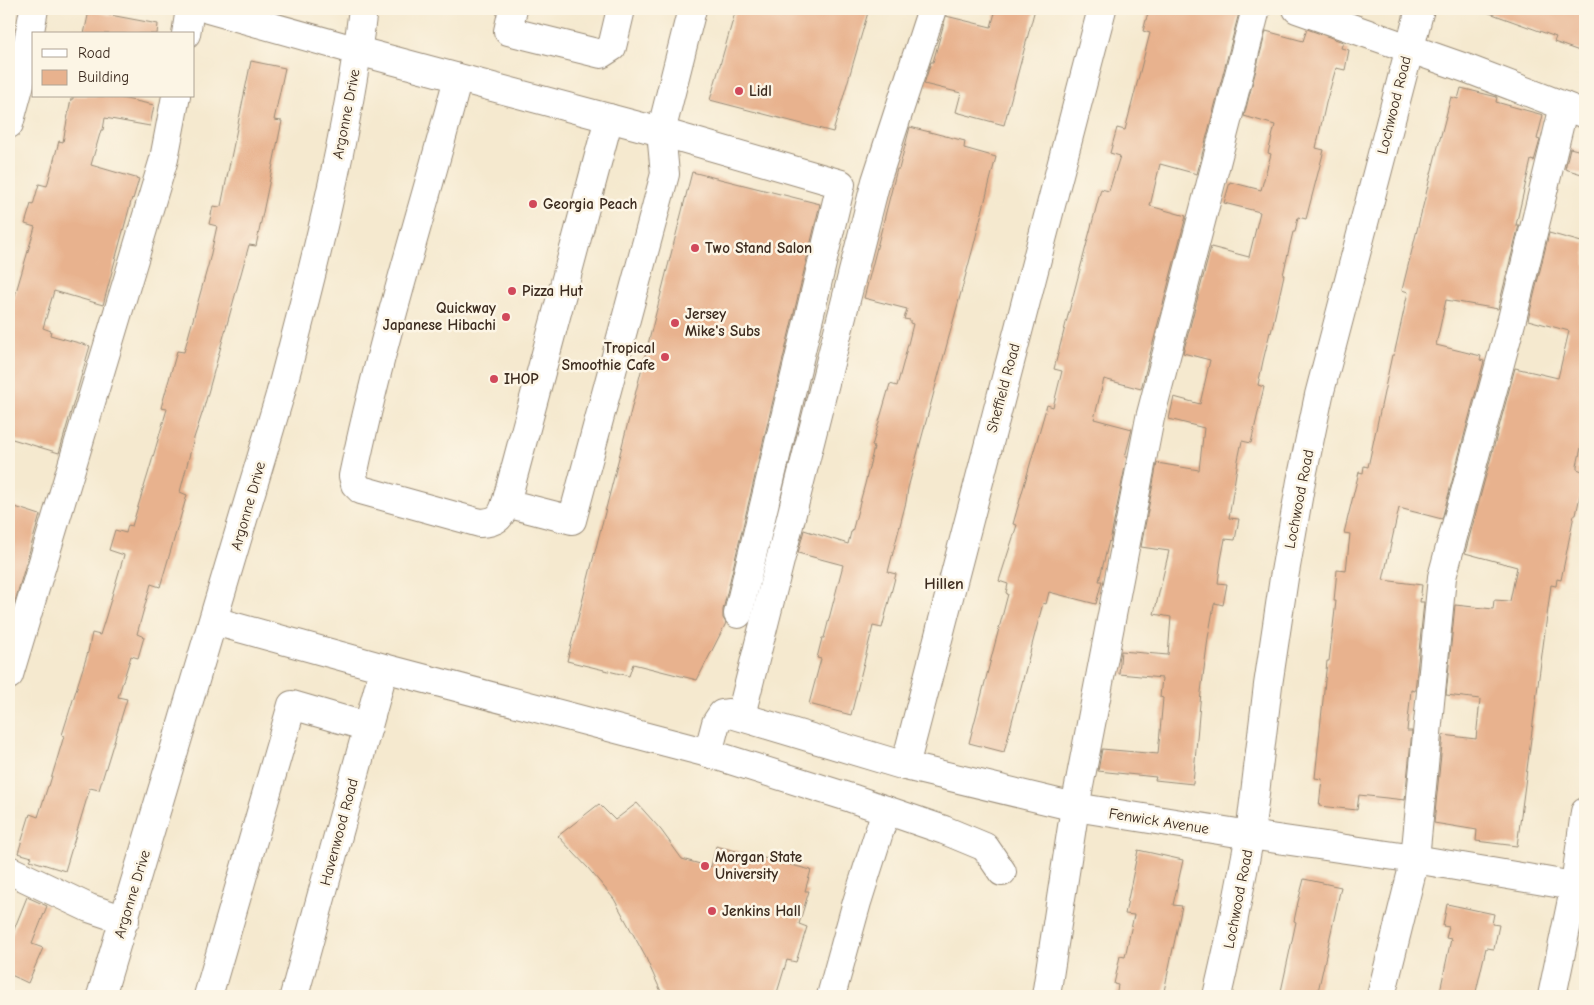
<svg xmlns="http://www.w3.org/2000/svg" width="1594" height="1005" font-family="'Comic Neue',sans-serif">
  <rect width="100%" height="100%" fill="#fcf5e5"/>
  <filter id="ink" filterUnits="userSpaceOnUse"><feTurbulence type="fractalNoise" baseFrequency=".02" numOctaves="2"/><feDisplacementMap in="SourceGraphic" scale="10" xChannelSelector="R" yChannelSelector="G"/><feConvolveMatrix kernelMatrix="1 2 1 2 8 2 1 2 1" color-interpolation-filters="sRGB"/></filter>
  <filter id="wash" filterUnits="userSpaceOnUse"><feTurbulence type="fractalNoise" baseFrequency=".0096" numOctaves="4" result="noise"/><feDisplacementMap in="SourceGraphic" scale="20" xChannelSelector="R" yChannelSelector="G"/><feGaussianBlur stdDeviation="1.12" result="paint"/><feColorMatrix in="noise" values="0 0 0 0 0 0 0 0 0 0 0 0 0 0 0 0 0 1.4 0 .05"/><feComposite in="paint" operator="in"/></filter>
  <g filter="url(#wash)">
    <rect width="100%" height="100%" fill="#f5e9cf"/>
    <g id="blocks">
      <g fill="#e8b28e">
        <polygon points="736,9 869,9 833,132 710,100"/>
        <polygon points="996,9 1035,9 1004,125 956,112 961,93 924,84 931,62 933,62 946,16 991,27"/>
        <polygon points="1149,9 1240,9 1197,174 1160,164 1150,206 1186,216 1141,389 1104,379 1094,419 1132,429 1125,457 1127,457 1110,542 1109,541 1099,581 1102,581 1096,604 1049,592 1046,604 1043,603 1004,752 969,743 1008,594 1006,593 1008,584 999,581 1017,525 1013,524 1047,405 1053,407 1062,371 1054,369 1101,189 1109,191 1120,156 1110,153 1117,128 1125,130 1150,33 1143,31"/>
        <polygon points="1484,9 1585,9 1585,53 1554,42 1556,37 1484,11"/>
        <polygon points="89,11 158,24 157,34 84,34"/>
        <polygon points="1307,29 1343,42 1341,48 1349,50 1345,70 1336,68 1326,103 1316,148 1324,150 1306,219 1298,217 1295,232 1293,232 1283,275 1284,275 1271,333 1270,332 1263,361 1258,385 1264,387 1251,443 1242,441 1238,460 1229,518 1239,519 1235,540 1225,539 1221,560 1218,583 1227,584 1223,605 1215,603 1214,605 1208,638 1201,692 1193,784 1155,780 1156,777 1098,771 1102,749 1158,754 1163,698 1160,697 1162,678 1119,674 1121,651 1168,655 1171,617 1154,614 1169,551 1141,547 1157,463 1199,470 1204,428 1169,419 1174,397 1200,404 1210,360 1183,353 1211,247 1249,257 1260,212 1224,203 1230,182 1261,190 1271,154 1268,153 1275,125 1244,116 1266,31 1303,41"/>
        <polygon points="251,61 285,68 274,120 282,121 256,246 249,245 203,411 194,438 180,492 187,495 160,587 151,584 145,605 137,634 144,637 138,658 131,656 118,697 127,699 99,790 90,788 65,871 30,860 32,857 18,853 30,814 38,817 48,786 49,786 64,736 62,735 88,652 92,633 100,635 106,616 124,555 109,550 115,530 126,533 128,525 132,526 148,474 167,409 161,408 177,351 184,352 209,262 217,226 209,224 213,206 220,207 221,206"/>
        <polygon points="1461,88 1497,97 1496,102 1543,115 1537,139 1540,140 1534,161 1531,160 1516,225 1519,225 1498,309 1446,300 1436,345 1481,356 1480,360 1484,361 1442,519 1399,508 1383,580 1422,585 1420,602 1424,602 1415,691 1411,690 1407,731 1412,731 1405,800 1359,795 1357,810 1319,806 1322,779 1315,778 1327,661 1329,661 1336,601 1334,601 1337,570 1346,571 1350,534 1344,533 1359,472 1363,473 1364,466 1368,467 1392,355 1394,355 1408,292 1402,290 1435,158 1451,97 1458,99"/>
        <polygon points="73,96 112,96 154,105 150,126 105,118 103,130 101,130 91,165 139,179 133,199 132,198 103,305 54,291 43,328 51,331 50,335 90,346 59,453 9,438 9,316 35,227 25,224 31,204 33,205 39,184 47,186 59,141 63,142 71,99 73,99"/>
        <polygon points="910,127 965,141 964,148 996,157 973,248 908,488 906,502 888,572 896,574 882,628 873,626 851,715 809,704 821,659 817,658 822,638 824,638 843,565 798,553 804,530 848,544 851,532 852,532 865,484 874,447 872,446 890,384 897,386 903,364 913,324 910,323 910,320 904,319 907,309 864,298 897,169 899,169"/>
        <polygon points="1570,148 1585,152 1585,175 1565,169"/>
        <polygon points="692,172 820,204 723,610 723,618 726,623 697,680 633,664 629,676 567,661"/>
        <polygon points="1549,233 1585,243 1585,429 1577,466 1577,469 1585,472 1576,515 1574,515 1561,580 1557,579 1556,586 1551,585 1517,846 1476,841 1477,830 1434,823 1443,735 1476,739 1480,699 1446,695 1455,605 1493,609 1494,600 1510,601 1517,567 1465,553 1515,368 1558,378 1569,331 1528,320"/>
        <polygon points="9,505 40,515 14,605 9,604"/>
        <polygon points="637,803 661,830 682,859 711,867 716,846 811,870 805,891 809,891 799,924 807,927 796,962 787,960 776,996 663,996 645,956 614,899 588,868 558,836 599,804 615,820"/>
        <polygon points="1138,850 1183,860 1173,905 1182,906 1163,996 1116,996 1118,985 1114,984 1120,956 1125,957 1134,915 1125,914"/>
        <polygon points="1304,879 1341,887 1317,996 1280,996 1296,922 1294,921 1298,902"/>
        <polygon points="27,897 47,906 32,944 43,948 28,983 9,974 9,942"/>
        <polygon points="1447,904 1494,914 1492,924 1499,925 1494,949 1486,948 1475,996 1439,996 1451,939 1446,938 1449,927 1443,926"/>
      </g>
    </g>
  </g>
  <g filter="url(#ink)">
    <use href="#blocks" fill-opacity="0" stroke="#988a76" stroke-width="1"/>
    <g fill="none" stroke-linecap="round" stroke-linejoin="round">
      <defs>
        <g id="minor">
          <polyline points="208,9 358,51 661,132 841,184 738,614"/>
          <polyline points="513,9 508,31 601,54 612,47 621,9"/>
          <polyline points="1297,9 1468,69 1585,114"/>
          <polyline points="186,34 190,9"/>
          <path d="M458,78c-35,132 -77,263 -105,398l2,8 6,6 119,33c17,-1 21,-5 26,-20"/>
          <polyline points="609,118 506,503 572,520 665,174 661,132 692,9"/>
          <polyline points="9,124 21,80 34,9"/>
          <polyline points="214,621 384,668 708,753 851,798 944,830 985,847 1002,872"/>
          <polyline points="9,675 164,159 176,96"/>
          <polyline points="741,715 876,181 932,9"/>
          <polyline points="708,753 716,723 722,714 728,713 905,766 1075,807 1250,835 1415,859 1585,888"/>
          <polyline points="905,766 1102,9"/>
          <polyline points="9,870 89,908 125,920"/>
          <polyline points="208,996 292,705 368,727"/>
          <polyline points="294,996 384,668"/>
          <polyline points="831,996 857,902 886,810"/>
          <polyline points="1046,996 1075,807 1150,418 1256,9"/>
          <polyline points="1217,996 1229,943 1250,835 1268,685 1284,578 1301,481 1319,395 1420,9"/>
          <polyline points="1381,996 1415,859 1442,577 1512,319 1564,106"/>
          <polyline points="1552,996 1575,885 1585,812"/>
        </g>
        <path id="major" d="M101,996l179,-601c34,-127 67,-256 83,-386"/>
      </defs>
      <use href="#minor" stroke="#988a76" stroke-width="30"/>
      <use href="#major" stroke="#988a76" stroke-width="30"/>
      <use href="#minor" stroke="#fff" stroke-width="28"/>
      <use href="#major" stroke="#fff" stroke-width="28"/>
    </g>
  </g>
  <g fill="#d1495b" stroke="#fcf5e5" stroke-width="2">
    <circle cx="739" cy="91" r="5"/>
    <circle cx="533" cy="204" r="5"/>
    <circle cx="695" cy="248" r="5"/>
    <circle cx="512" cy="291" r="5"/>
    <circle cx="506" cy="317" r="5"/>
    <circle cx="675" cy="323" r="5"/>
    <circle cx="665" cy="357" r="5"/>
    <circle cx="494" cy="379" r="5"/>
    <circle cx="705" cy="866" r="5"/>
    <circle cx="712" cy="911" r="5"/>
  </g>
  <g text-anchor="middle" stroke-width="5" stroke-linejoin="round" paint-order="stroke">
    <g font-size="15" font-weight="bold" fill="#3b2a1e" stroke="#fcf5e5" text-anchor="start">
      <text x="749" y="96">Lidl</text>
      <text x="543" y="209">Georgia Peach</text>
      <text x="705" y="253">Two Stand Salon</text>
      <text x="522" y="296">Pizza Hut</text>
      <text x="496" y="313" text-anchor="end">Quickway<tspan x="496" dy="17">Japanese Hibachi</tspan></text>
      <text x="685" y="319">Jersey<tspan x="685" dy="17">Mike's Subs</tspan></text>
      <text x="655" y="353" text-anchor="end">Tropical<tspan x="655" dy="17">Smoothie Cafe</tspan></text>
      <text x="504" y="384">IHOP</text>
      <text x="715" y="862">Morgan State<tspan x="715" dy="17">University</tspan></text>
      <text x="722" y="916">Jenkins Hall</text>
    </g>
    <g font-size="15" fill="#3b2a1e" stroke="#fcf5e5">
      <text transform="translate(1394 105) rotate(-76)" y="5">Lochwood Road</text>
      <text transform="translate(346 114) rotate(-79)" y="5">Argonne Drive</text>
      <text transform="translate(1003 388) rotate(-75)" y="5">Sheffield Road</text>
      <text transform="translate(1299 499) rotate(-79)" y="5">Lochwood Road</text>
      <text transform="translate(248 506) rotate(-74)" y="5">Argonne Drive</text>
      <text transform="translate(1159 821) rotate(9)" y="5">Fenwick Avenue</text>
      <text transform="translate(339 832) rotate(-75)" y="5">Havenwood Road</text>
      <text transform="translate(132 894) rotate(-73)" y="5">Argonne Drive</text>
      <text transform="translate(1238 899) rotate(-79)" y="5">Lochwood Road</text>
    </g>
    <g font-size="16" font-weight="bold" fill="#3b2a1e" stroke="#fcf5e5">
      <text x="944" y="589">Hillen</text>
    </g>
  </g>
  <rect width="1594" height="1005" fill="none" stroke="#fcf5e5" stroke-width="30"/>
  <rect x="32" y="32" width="162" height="65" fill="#fcf5e5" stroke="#afa495"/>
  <rect x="42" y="49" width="25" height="8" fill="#ffffff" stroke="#afa495"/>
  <text x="78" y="58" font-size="15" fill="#3b2a1e">Road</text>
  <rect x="42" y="70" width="25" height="15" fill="#e8b28e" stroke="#afa495"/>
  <text x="78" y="82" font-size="15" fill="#3b2a1e">Building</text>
</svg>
